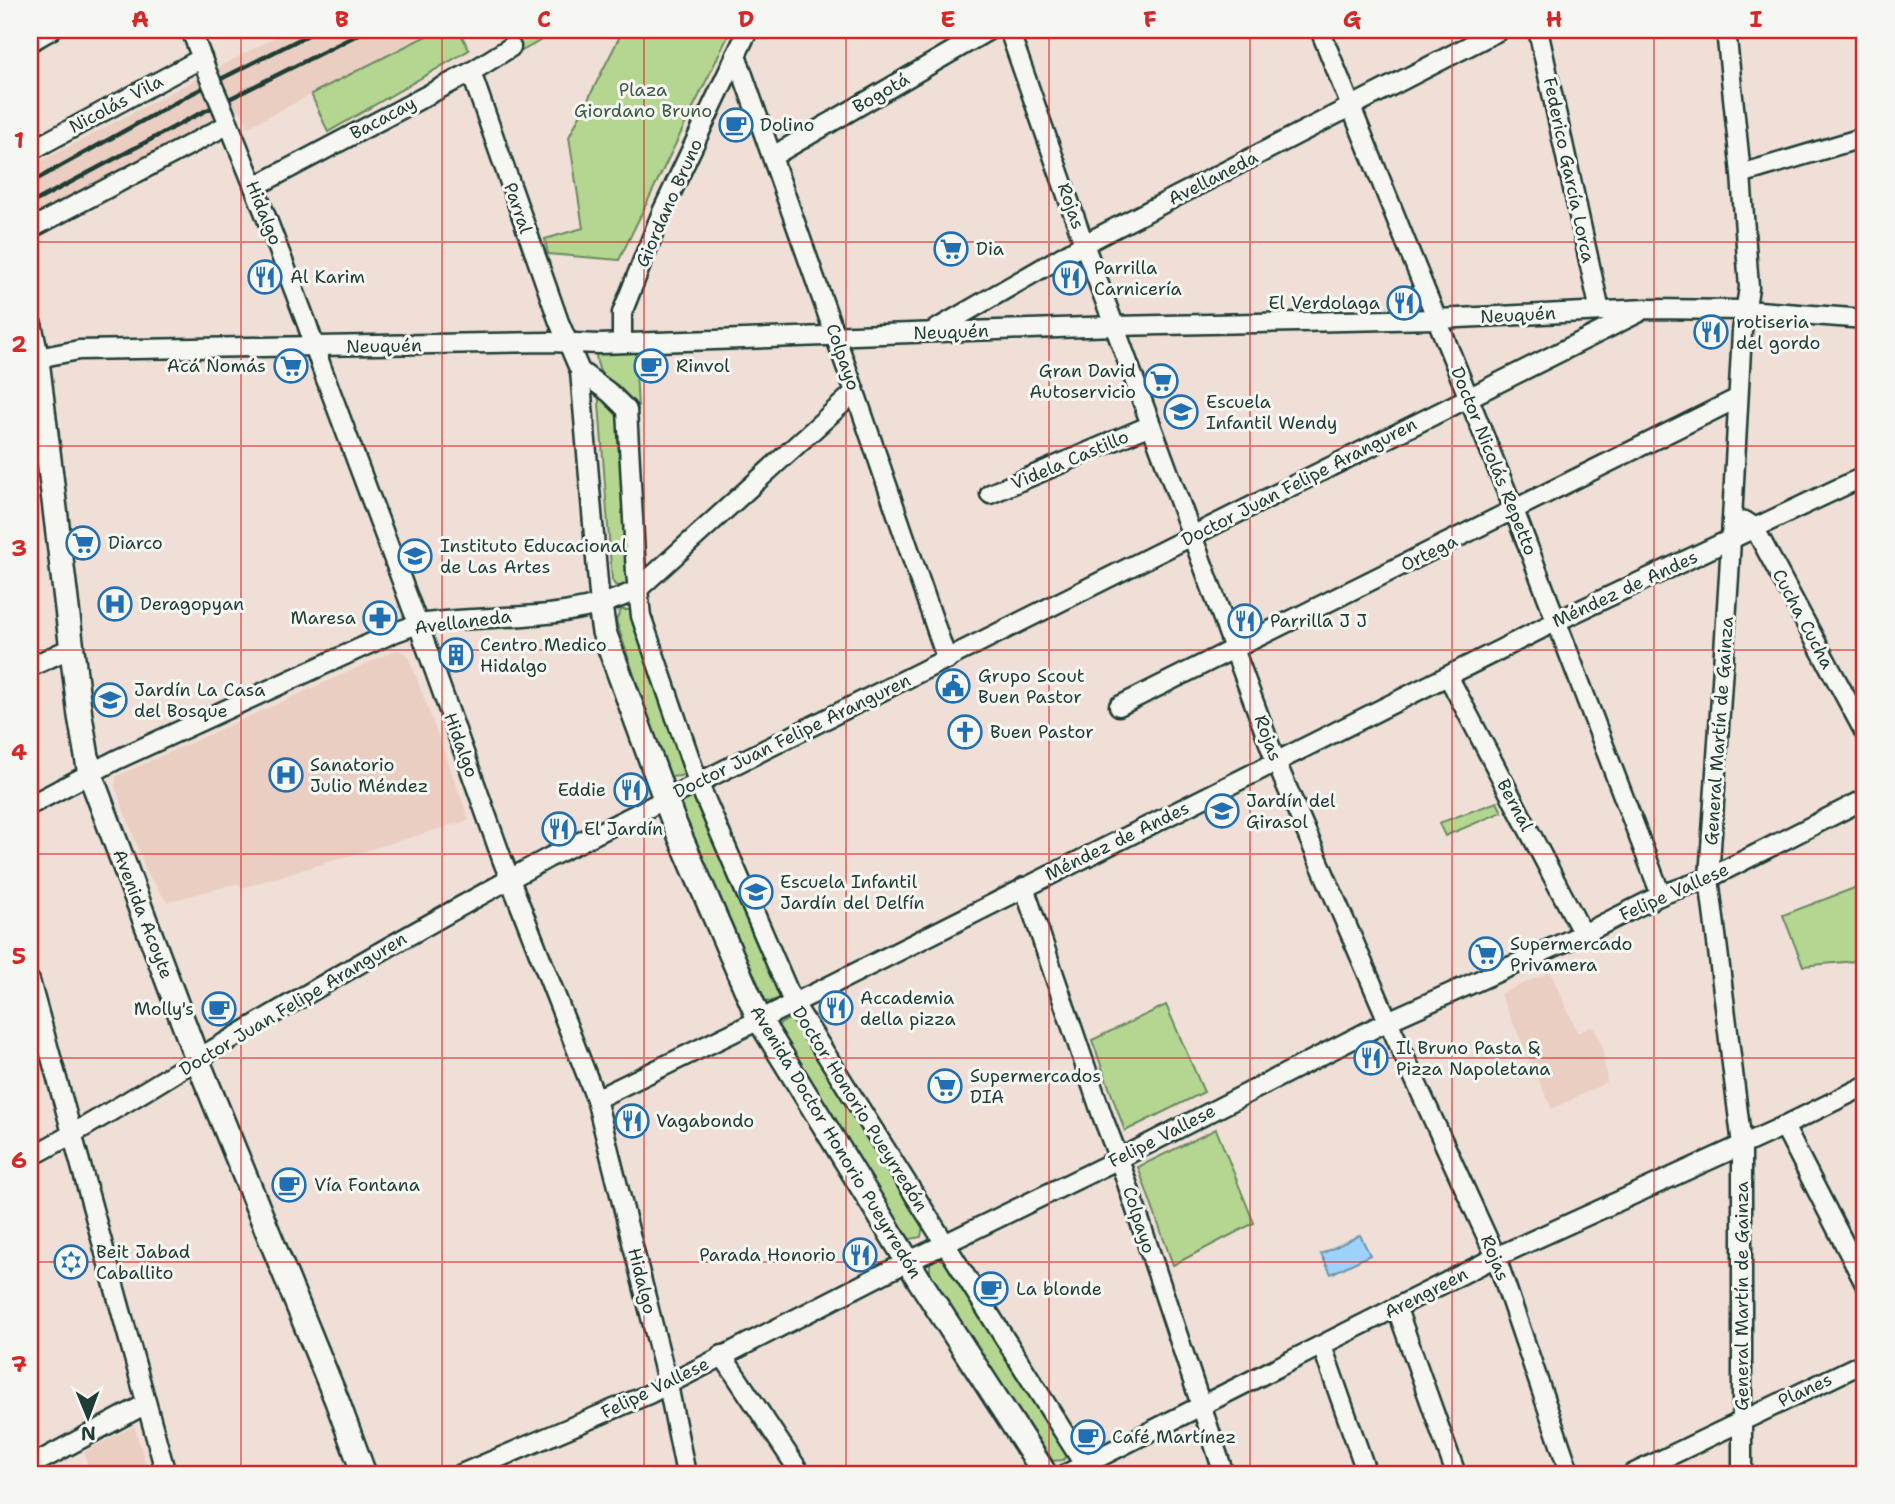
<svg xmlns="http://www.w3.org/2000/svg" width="1895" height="1504" font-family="'Shantell Sans',sans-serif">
  <rect width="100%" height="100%" fill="#efdfd6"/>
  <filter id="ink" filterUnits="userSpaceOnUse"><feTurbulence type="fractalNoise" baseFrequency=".0143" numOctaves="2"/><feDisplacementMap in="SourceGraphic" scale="14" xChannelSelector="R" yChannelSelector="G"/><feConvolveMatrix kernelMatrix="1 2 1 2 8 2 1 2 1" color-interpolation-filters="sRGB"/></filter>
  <g filter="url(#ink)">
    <g fill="#eacec2">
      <polygon points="289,30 438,30 248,127 242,112 235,109 224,112 30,221 30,167"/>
      <polygon points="397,650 408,655 469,820 241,888 238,883 167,902 147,873 115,786 117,776"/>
      <polygon points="1550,972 1578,1033 1593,1026 1602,1045 1607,1082 1552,1109 1500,994"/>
      <polygon points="134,1426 149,1474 90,1474 84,1452"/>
    </g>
    <g fill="#b4d690" stroke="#6a8a62" stroke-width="2">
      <polygon points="438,30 459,30 469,50 328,132 311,94"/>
      <polygon points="509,30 559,30 520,52"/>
      <polygon points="623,30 731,30 619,260 548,254 545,239 583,228 569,137"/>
      <path d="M635,351l3,58c-20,-16 -40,-27 -42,-54l4,-2z"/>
      <polygon points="598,389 621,414 633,579 626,587 615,585 612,580"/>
      <polygon points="621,610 631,610 634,615 687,772 680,776 671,777 666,773 616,620"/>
      <polygon points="689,795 696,796 782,993 780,998 769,1002 765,1000 680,807 683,797"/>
      <polygon points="1497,802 1502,812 1445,836 1439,823"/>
      <polygon points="1865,884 1865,960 1803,966 1783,915"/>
      <polygon points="1166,1005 1204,1092 1125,1131 1092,1040"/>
      <polygon points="789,1019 794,1019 923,1226 921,1237 911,1239 906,1237 778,1032 778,1025"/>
      <polygon points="1216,1129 1254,1223 1173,1265 1138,1167"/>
      <polygon points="938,1258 950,1263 1068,1449 1068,1455 1063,1460 1053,1461 930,1277 930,1263"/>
    </g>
    <polygon fill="#9ed1fc" stroke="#6b96ac" stroke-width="2" points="1360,1235 1370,1255 1331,1274 1321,1254"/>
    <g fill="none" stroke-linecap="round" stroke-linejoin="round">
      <defs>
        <g id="minor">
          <polyline points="191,30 206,69"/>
          <polyline points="1009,30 1084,244 1276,762 1388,1021 1496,1257 1570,1474"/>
          <polyline points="1320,30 1514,510 1661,895"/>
          <polyline points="1538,30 1600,311"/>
          <polyline points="1726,30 1741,174 1749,288 1742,331 1729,576 1709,878 1742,1145 1742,1474"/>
          <polyline points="30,42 51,30"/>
          <polyline points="736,55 855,392 947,660"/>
          <polyline points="471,72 559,322 580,371 600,606"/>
          <polyline points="224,112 265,214 307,324 321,366 418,624 502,859 596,1099 668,1385 686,1474"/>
          <polyline points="30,151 202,58"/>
          <polyline points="773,156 989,30"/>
          <polyline points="1741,174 1865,137"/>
          <polyline points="254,187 471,72 511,47"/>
          <polyline points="30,229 229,124"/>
          <polyline points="933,331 1084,244 1500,30"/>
          <polyline points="622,342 622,313 662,212 748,30"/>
          <polyline points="30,363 48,356 79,350 550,342 599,344 1115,326 1437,319 1647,309 1746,310 1865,319"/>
          <polyline points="580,371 610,393 627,410 636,573 641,616 698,782 793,1002 1090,1474"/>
          <polyline points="990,494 1151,425"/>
          <polyline points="1745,521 1754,527 1865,733"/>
          <polyline points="30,667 71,648"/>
          <polyline points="1448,676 1583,934"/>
          <polyline points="1119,706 1738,398"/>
          <path d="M30,805l86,-45 277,-127 25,-9c73,-11 152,0 219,-34l218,-198"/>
          <polyline points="1024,887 1103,1118 1119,1159 1224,1474"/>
          <polyline points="30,981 166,1474"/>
          <polyline points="596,1099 823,989 1557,621 1865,476"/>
          <polyline points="1784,1126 1865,1284"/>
          <path d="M30,1157c58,-30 113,-65 169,-99 115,-69 232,-136 349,-200l1090,-545"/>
          <polyline points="1397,1309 1456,1474"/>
          <polyline points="1322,1346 1367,1474"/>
          <polyline points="722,1355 801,1474"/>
          <polyline points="30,1466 146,1404"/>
          <polyline points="461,1474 649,1394 885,1273 1119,1159 1388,1021 1583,934 1661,895 1709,878 1865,799"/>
          <polyline points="1066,1474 1496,1257 1784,1126 1865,1086"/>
          <polyline points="1632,1474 1865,1362"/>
        </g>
        <g id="major">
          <polyline points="30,326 37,360 80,716 90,774 98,795 197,1059 337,1401 364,1474"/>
          <polyline points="600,606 604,632 673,820 759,1019 920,1281 1045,1474"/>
        </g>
      </defs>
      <use href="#minor" stroke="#1f3d34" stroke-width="23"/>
      <use href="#major" stroke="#1f3d34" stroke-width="28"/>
      <use href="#minor" stroke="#f6f6f2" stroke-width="18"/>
      <use href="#major" stroke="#f6f6f2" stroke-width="23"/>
      <g stroke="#1f3d34" stroke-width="4.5">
        <polyline points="30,183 191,94 318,30"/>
        <polyline points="30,204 189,119 367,30"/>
      </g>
      <defs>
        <polyline id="minor-bridge" points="207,72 224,112"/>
      </defs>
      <use href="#minor-bridge" stroke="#1f3d34" stroke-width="23" stroke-linecap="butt"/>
      <use href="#minor-bridge" stroke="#f6f6f2" stroke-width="18"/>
    </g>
  </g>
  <path fill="none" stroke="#d62828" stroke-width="2" stroke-opacity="0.55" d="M241,30v1444M442,30v1444M644,30v1444M846,30v1444M1049,30v1444M1250,30v1444M1452,30v1444M1654,30v1444M30,242h1835M30,446h1835M30,650h1835M30,854h1835M30,1058h1835M30,1262h1835"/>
  <defs>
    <symbol id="cafe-ring" viewBox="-11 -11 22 22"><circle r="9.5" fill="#f6f6f2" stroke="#1f6fb2" stroke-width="1.5"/><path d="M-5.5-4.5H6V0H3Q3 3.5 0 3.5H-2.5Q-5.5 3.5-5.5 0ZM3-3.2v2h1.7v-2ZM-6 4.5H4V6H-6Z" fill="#1f6fb2"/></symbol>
    <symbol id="supermarket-ring" viewBox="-11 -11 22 22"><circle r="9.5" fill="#f6f6f2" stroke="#1f6fb2" stroke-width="1.5"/><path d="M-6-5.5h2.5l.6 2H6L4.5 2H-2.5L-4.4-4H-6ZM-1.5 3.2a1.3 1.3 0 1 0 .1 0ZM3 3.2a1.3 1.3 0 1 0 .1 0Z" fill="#1f6fb2"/></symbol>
    <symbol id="restaurant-ring" viewBox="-11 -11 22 22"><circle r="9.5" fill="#f6f6f2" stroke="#1f6fb2" stroke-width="1.5"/><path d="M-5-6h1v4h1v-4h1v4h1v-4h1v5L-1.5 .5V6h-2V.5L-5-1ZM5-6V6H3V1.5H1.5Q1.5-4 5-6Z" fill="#1f6fb2"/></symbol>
    <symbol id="school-ring" viewBox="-11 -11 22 22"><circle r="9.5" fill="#f6f6f2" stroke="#1f6fb2" stroke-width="1.5"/><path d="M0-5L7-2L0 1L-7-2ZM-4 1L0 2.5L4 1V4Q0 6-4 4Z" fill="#1f6fb2"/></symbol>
    <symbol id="hospital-ring" viewBox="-11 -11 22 22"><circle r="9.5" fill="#f6f6f2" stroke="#1f6fb2" stroke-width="1.5"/><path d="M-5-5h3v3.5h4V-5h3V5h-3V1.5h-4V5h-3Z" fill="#1f6fb2"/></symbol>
    <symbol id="pharmacy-ring" viewBox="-11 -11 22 22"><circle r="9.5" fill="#f6f6f2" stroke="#1f6fb2" stroke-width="1.5"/><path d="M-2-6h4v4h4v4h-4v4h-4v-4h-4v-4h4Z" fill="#1f6fb2"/></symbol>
    <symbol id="building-ring" viewBox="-11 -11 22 22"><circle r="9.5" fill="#f6f6f2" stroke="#1f6fb2" stroke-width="1.5"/><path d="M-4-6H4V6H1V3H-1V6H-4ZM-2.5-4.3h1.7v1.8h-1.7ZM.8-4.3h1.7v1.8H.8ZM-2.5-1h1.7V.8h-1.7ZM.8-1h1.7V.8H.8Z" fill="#1f6fb2"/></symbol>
    <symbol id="civic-ring" viewBox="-11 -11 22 22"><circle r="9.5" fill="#f6f6f2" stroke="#1f6fb2" stroke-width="1.5"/><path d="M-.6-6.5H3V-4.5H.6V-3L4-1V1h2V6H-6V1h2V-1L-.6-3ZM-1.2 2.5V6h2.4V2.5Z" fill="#1f6fb2"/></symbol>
    <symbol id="church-ring" viewBox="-11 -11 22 22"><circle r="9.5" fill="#f6f6f2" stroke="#1f6fb2" stroke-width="1.5"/><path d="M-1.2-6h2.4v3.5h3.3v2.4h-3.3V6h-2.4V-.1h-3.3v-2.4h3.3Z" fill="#1f6fb2"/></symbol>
    <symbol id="synagogue-ring" viewBox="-11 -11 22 22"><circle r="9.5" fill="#f6f6f2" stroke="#1f6fb2" stroke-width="1.5"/><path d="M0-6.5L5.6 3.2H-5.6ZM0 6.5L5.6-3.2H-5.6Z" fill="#1f6fb2"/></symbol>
  </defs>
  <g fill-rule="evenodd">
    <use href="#cafe-ring" x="717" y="106" width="38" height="38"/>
    <use href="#supermarket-ring" x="932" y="230" width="38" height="38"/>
    <use href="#restaurant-ring" x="246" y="258" width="38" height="38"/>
    <use href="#restaurant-ring" x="1051" y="259" width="38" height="38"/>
    <use href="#restaurant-ring" x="1385" y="284" width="38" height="38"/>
    <use href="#restaurant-ring" x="1692" y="313" width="38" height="38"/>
    <use href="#supermarket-ring" x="272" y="347" width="38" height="38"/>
    <use href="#cafe-ring" x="632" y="347" width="38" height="38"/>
    <use href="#supermarket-ring" x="1142" y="362" width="38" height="38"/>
    <use href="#school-ring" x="1162" y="393" width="38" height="38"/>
    <use href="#supermarket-ring" x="64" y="524" width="38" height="38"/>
    <use href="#school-ring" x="396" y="537" width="38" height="38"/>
    <use href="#hospital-ring" x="96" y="585" width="38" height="38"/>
    <use href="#pharmacy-ring" x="361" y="599" width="38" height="38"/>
    <use href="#restaurant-ring" x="1226" y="602" width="38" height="38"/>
    <use href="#building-ring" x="437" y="636" width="38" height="38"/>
    <use href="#civic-ring" x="934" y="667" width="38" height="38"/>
    <use href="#school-ring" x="91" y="681" width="38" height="38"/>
    <use href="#church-ring" x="946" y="713" width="38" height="38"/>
    <use href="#hospital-ring" x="267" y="756" width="38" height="38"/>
    <use href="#restaurant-ring" x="612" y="771" width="38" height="38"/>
    <use href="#school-ring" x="1203" y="792" width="38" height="38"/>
    <use href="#restaurant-ring" x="540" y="810" width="38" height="38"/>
    <use href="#school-ring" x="737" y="873" width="38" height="38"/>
    <use href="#supermarket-ring" x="1467" y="935" width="38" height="38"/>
    <use href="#restaurant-ring" x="817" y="989" width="38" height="38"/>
    <use href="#cafe-ring" x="200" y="990" width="38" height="38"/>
    <use href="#restaurant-ring" x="1352" y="1039" width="38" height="38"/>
    <use href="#supermarket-ring" x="926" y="1067" width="38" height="38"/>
    <use href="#restaurant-ring" x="613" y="1102" width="38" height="38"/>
    <use href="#cafe-ring" x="270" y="1166" width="38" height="38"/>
    <use href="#restaurant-ring" x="841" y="1236" width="38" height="38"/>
    <use href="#synagogue-ring" x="52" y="1243" width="38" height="38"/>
    <use href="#cafe-ring" x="972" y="1270" width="38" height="38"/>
    <use href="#cafe-ring" x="1069" y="1418" width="38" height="38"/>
  </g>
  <g text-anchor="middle" stroke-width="6" stroke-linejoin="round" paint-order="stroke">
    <g font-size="18" fill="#3d5c46" stroke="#f6f6f2">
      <text x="643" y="96">Plaza<tspan x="643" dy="21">Giordano Bruno</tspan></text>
    </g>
    <g font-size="18" fill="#1f3d34" stroke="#f6f6f2">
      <text transform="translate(881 93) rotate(-30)" y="6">Bogotá</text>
      <text transform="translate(116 104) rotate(-28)" y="6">Nicolás Vila</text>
      <text transform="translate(383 118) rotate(-28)" y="6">Bacacay</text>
      <text transform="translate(1569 170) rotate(78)" y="6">Federico García Lorca</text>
      <text transform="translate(1213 178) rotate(-27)" y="6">Avellaneda</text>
      <text transform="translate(669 203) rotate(-66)" y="6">Giordano Bruno</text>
      <text transform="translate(1071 206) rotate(71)" y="6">Rojas</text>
      <text transform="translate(518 208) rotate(71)" y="6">Parral</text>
      <text transform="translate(264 213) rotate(68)" y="6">Hidalgo</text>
      <text transform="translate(1518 315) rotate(-3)" y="6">Neuquén</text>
      <text transform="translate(951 332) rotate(-2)" y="6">Neuquén</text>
      <text transform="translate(384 346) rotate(-1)" y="6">Neuquén</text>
      <text transform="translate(843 357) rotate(71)" y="6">Colpayo</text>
      <text transform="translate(1070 460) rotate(-23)" y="6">Videla Castillo</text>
      <text transform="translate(1494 461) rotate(68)" y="6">Doctor Nicolás Repetto</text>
      <text transform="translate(1299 482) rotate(-27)" y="6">Doctor Juan Felipe Aranguren</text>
      <text transform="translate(1429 553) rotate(-26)" y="6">Ortega</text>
      <text transform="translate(1625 589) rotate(-25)" y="6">Méndez de Andes</text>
      <text transform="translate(1803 619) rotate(62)" y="6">Cucha Cucha</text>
      <text transform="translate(463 622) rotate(-7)" y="6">Avellaneda</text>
      <text transform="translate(1719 731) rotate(-86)" y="6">General Martín de Gainza</text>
      <text transform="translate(792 736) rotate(-26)" y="6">Doctor Juan Felipe Aranguren</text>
      <text transform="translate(1268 738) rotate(70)" y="6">Rojas</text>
      <text transform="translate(461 745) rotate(70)" y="6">Hidalgo</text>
      <text transform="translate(1515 805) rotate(62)" y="6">Bernal</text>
      <text transform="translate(1117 841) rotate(-26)" y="6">Méndez de Andes</text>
      <text transform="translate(1674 892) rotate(-24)" y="6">Felipe Vallese</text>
      <text transform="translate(143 914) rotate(69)" y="6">Avenida Acoyte</text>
      <text transform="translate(293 1004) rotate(-31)" y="6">Doctor Juan Felipe Aranguren</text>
      <text transform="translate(860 1109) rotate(58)" y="6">Doctor Honorio Pueyrredón</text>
      <text transform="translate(1162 1136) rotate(-27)" y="6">Felipe Vallese</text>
      <text transform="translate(836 1142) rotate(59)" y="6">Avenida Doctor Honorio Pueyrredón</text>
      <text transform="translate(1139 1220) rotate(72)" y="6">Colpayo</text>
      <text transform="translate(1495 1258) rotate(68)" y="6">Rojas</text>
      <text transform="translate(642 1281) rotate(76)" y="6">Hidalgo</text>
      <text transform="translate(1426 1293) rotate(-27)" y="6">Arengreen</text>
      <text transform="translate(1742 1296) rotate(-90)" y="6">General Martín de Gainza</text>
      <text transform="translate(655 1388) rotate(-26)" y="6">Felipe Vallese</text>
      <text transform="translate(1805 1390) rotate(-25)" y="6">Planes</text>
    </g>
    <g font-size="18" fill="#1f3d34" stroke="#f6f6f2" text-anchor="start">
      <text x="760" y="131">Dolino</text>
      <text x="976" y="255">Dia</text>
      <text x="1094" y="274">Parrilla<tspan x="1094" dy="21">Carnicería</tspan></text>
      <text x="290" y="283">Al Karim</text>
      <text x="1380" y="309" text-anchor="end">El Verdolaga</text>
      <text x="1736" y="328">rotiseria<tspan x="1736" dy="21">del gordo</tspan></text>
      <text x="266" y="372" text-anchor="end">Acá Nomás</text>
      <text x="676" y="372">Rinvol</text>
      <text x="1136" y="377" text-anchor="end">Gran David<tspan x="1136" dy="21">Autoservicio</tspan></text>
      <text x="1206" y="408">Escuela<tspan x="1206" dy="21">Infantil Wendy</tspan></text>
      <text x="108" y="549">Diarco</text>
      <text x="440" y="552">Instituto Educacional<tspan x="440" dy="21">de Las Artes</tspan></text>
      <text x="140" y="610">Deragopyan</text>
      <text x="356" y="624" text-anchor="end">Maresa</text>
      <text x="1270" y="627">Parrilla J J</text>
      <text x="480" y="651">Centro Medico<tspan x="480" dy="21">Hidalgo</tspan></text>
      <text x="978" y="682">Grupo Scout<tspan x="978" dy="21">Buen Pastor</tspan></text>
      <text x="134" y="696">Jardín La Casa<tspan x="134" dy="21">del Bosque</tspan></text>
      <text x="990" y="738">Buen Pastor</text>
      <text x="310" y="771">Sanatorio<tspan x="310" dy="21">Julio Méndez</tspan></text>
      <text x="606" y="796" text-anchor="end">Eddie</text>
      <text x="1246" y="807">Jardín del<tspan x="1246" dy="21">Girasol</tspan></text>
      <text x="584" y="835">El Jardín</text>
      <text x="780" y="888">Escuela Infantil<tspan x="780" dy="21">Jardín del Delfín</tspan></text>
      <text x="1510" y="950">Supermercado<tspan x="1510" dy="21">Privamera</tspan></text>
      <text x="860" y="1004">Accademia<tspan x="860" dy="21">della pizza</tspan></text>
      <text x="194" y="1015" text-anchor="end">Molly's</text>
      <text x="1396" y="1054">Il Bruno Pasta &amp;<tspan x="1396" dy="21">Pizza Napoletana</tspan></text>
      <text x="970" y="1082">Supermercados<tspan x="970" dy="21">DIA</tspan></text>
      <text x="656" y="1127">Vagabondo</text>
      <text x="314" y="1191">Vía Fontana</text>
      <text x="96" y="1258">Beit Jabad<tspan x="96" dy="21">Caballito</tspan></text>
      <text x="836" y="1261" text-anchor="end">Parada Honorio</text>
      <text x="1016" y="1295">La blonde</text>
      <text x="1112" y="1443">Café Martínez</text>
    </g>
  </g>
  <rect width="1895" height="1504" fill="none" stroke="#f6f6f2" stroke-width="77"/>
  <g transform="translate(88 1417) rotate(179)" stroke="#f6f6f2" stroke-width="5" paint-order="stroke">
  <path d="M0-5L12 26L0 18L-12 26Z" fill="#1f3d34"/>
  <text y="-10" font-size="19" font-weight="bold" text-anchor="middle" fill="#1f3d34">N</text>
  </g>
  <rect x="38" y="38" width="1818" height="1428" fill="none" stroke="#d62828" stroke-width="2.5"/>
  <g font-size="23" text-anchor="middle" font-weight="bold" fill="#d62828">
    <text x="140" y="27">A</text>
    <text x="342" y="27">B</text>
    <text x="544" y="27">C</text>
    <text x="746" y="27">D</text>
    <text x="948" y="27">E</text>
    <text x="1150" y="27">F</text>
    <text x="1352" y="27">G</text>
    <text x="1554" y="27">H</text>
    <text x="1756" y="27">I</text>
    <text x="19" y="148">1</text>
    <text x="19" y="352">2</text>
    <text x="19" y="556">3</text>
    <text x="19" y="760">4</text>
    <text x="19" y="964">5</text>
    <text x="19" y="1168">6</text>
    <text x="19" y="1372">7</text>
  </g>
</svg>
